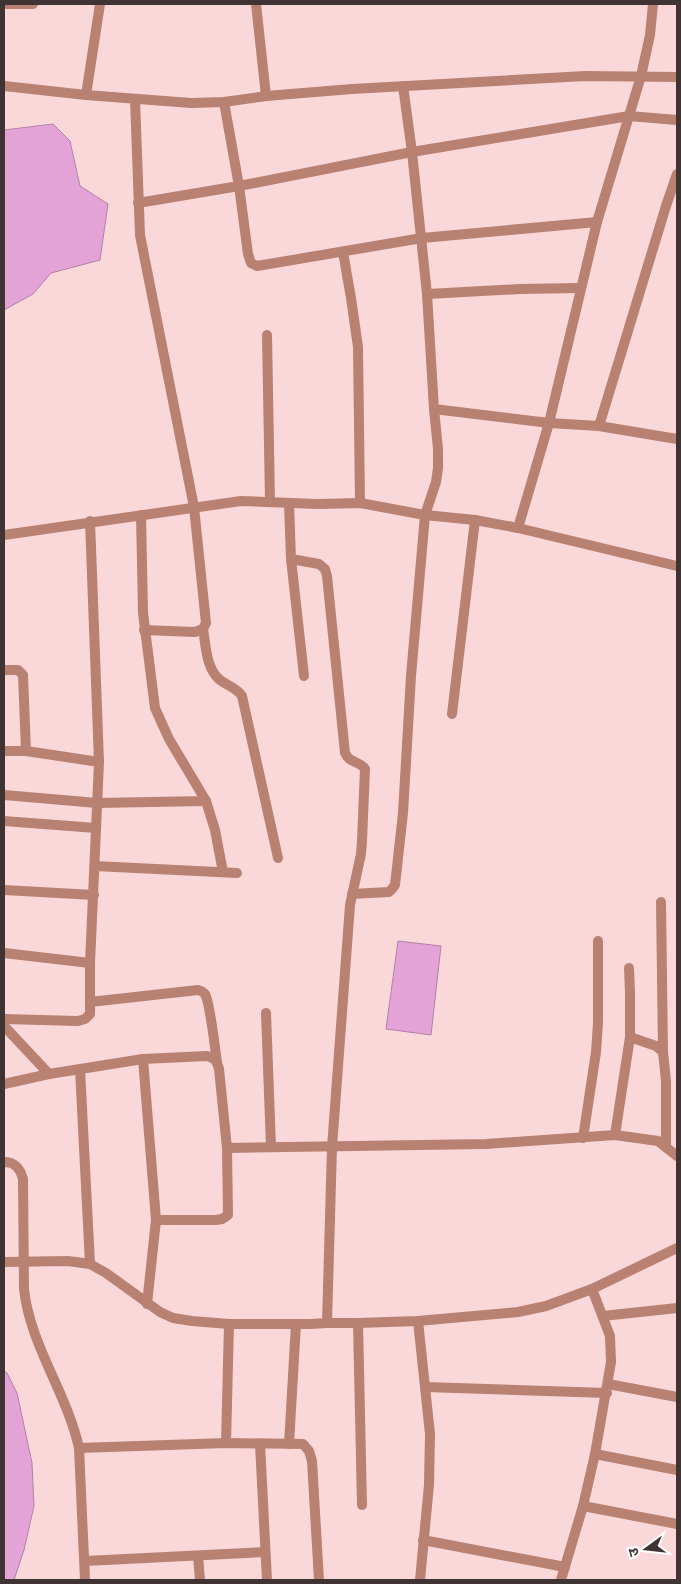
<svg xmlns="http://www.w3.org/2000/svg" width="681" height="1584" font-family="'Libre Baskerville','Noto Sans Devanagari',serif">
  <rect width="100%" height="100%" fill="#fad8da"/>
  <g fill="#e4a3d7" stroke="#b381a6">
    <polygon points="53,124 70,141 80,186 108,204 100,260 51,273 33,294 4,310 4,130"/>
    <polygon points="398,941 441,946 431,1035 386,1029"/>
    <polygon points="4,1371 7,1373 17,1393 32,1463 34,1506 24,1550 14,1580 4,1580"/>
  </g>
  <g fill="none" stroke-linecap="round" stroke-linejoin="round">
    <g stroke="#b98172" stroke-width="10">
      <polyline points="4,4 33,4"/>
      <polyline points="256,4 266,96"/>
      <polyline points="4,86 86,95 100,4"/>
      <polyline points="86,95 191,103 224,102 266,96 352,89 585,76 677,77"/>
      <polyline points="135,99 140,235 194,507 206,623 203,629 195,632 144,630"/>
      <polyline points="224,102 239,186 248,254 251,263 257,266 422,238 597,222"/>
      <polyline points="138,203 239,186 412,152 629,116 677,120"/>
      <polyline points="343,252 351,298 358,347 360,503"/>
      <polyline points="427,294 520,289 580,288"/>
      <polyline points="267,335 270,502"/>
      <polyline points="434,409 549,423 599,426 677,439"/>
      <polyline points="599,426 666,206 677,174"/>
      <path d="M289,503l2,56 28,5 6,5 2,7 18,177c4,10 15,8 20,16l-3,72 -1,13 -11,51 -18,242 -5,176"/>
      <polyline points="141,515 143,613 155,708 169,739 206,801 215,830 223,872"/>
      <polyline points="90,521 99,762"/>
      <polyline points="518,528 549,423 597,222 641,76 650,35 653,4"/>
      <polyline points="291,559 304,676"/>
      <path d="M203,629c3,17 3,40 17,51 8,6 17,8 22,16l36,162"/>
      <polyline points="4,670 18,670 23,675 26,751"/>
      <polyline points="452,714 475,520"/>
      <polyline points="4,751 26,751 99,762 90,963 90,1014 85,1019 78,1021 4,1019"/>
      <polyline points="4,795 97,803 206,801"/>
      <polyline points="4,821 96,828"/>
      <polyline points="95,866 237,873"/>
      <polyline points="4,890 94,895"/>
      <polyline points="352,894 389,892 392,889 395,885 403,813 411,676 425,515 436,482 438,468 438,449 434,409 427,294 412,152 403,86"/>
      <polyline points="661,902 663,1052"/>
      <polyline points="4,953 90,963"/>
      <path d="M90,1002l108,-12c3,1 4,1 7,4 5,8 10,55 12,68"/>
      <polyline points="266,1013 271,1147"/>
      <polyline points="4,1026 49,1074"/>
      <polyline points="630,1037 656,1046 663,1052 666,1081 666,1146"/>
      <polyline points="143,1059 156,1220 147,1304"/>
      <polyline points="80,1069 90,1264"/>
      <path d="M4,1084l45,-10 94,-15 64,-3c8,2 10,5 12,13l8,79 1,67 -6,4 -6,1h-60"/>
      <polyline points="615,1135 630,1037 630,993 629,968"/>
      <polyline points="583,1138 596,1052 598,1023 598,941"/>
      <polyline points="227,1148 486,1144 615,1135 658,1141 677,1156"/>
      <path d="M4,1162c11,0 16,6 19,17l1,110c6,56 43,104 55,159l6,132"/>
      <polyline points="4,1262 68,1261 90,1264 106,1273 160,1312 173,1318 192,1321 229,1324 311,1324 327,1323 358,1323 418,1321 518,1312 546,1306 592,1289 677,1248"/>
      <polyline points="603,1316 677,1308"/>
      <polyline points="418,1321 430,1434 429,1485 420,1580"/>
      <polyline points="358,1323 362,1505"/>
      <polyline points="608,1384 677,1397"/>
      <polyline points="425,1387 607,1393"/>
      <polyline points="226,1443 229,1324"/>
      <polyline points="260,1444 267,1580"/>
      <polyline points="289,1444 296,1324"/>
      <polyline points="79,1448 226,1443 303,1444 309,1451 312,1461 319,1580"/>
      <polyline points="595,1454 677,1470"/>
      <polyline points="583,1506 677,1524"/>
      <polyline points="423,1540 565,1567"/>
      <polyline points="198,1556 200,1580"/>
      <polyline points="85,1561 265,1552"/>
      <polyline points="561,1580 583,1506 595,1454 611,1362 610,1336 592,1289"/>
    </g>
    <polyline stroke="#b98172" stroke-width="10" points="4,535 241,501 317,504 360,503 425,515 475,520 518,528 677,566"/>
  </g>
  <rect width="681" height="1584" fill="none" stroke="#403334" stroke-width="10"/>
  <g transform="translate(646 1549) rotate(255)" stroke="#ffffff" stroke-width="4" paint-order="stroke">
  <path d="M0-4L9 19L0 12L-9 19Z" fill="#403334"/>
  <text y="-8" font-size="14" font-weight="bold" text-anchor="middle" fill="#403334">उ</text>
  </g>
</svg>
